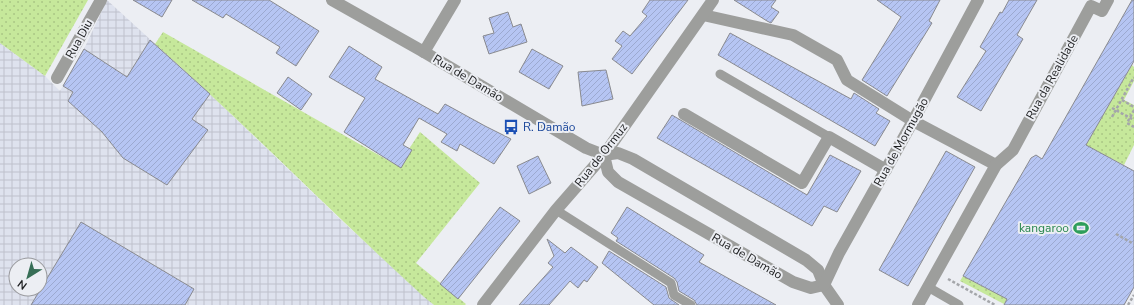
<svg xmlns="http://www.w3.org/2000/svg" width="1134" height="305" font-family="'Nunito Sans',sans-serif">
  <defs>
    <pattern id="industrial-grid" width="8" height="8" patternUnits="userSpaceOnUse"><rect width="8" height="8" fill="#dee2ee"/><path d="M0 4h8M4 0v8" fill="none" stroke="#bec1cc"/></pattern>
    <pattern id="grass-dots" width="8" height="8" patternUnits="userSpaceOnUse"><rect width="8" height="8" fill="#c6e89b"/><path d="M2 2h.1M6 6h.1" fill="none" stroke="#aac785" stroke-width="1.8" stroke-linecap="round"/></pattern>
    <pattern id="building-hatch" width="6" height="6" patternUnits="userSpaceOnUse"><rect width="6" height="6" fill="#b6c5f3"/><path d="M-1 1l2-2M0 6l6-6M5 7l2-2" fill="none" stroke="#9ca9d0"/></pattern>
  </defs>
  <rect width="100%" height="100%" fill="#eceef3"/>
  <path fill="url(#industrial-grid)" fill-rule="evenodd" d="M107,0l103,94 131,126 93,85h-434v-262l45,33 15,15 24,-42zM16,265h24v24h-24z"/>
  <g fill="url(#grass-dots)">
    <polygon points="0,0 88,0 45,76 0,43"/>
    <path d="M163,32l235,134 22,-34 60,51 -64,80 50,41 -1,1h-31l-10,-8c-91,-83 -177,-171 -269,-253z"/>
    <polygon points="1132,65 1134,67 1134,81 1124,100 1134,105 1134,145 1124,165 1091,148 1004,304 960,281 963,276 991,291 1069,174"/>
  </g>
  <g fill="url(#building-hatch)" stroke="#898a8f">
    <polygon points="133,0 172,0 162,17"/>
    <polygon points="192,0 269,0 319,31 296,66 276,53 280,47 226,14 223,18"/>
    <polygon points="650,0 688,0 632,74 612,59 622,46 615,41 623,31 630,36 647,16 642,12"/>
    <polygon points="734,0 776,0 771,7 779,12 771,23 767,21"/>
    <polygon points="877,0 940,0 929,21 932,23 887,96 862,80 901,17"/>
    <polygon points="1009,0 1037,0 1017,35 1023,39 981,111 957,97 986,51 980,47 1000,12 1002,13"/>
    <polygon points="1132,0 1134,0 1134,61 1086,145 1134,171 1134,287 1124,305 1004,305 1007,299 963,276 1031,158 1036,155 1042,159"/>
    <polygon points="508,12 513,27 521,24 527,42 489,54 483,36 494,33 489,18"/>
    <polygon points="730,33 851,99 854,93 879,109 876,113 890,121 875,146 718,55"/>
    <polygon points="150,40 210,94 192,119 208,130 167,185 123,158 102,132 68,101 73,92 63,86 84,49 127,77"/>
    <polygon points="349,46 382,67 375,79 438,114 445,104 485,126 511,139 494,164 460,144 457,151 441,142 447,134 419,118 403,145 412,150 401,168 344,132 365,98 329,77"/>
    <polygon points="532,49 563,66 549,89 519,72"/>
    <polygon points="606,70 613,99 582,106 578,72"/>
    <polygon points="288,77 312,94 301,110 277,93"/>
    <polygon points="672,115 807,195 830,155 861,171 837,212 824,206 812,226 657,138"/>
    <polygon points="946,151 975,167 908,286 879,270"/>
    <polygon points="538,156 551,183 529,194 517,166"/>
    <polygon points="500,207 520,221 458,299 440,284"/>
    <polygon points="627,207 704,255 699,262 776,305 697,305 694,300 679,291 677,282 674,278 616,241 618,238 611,233"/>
    <polygon points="81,222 194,289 185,305 31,305"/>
    <polygon points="547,239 565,253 571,247 598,267 587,282 584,280 578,288 570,281 549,305 519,305 553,267 548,263 554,256"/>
    <polygon points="609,251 666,287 669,298 679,305 654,305 602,263"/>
  </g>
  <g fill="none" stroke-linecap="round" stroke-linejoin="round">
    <g stroke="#a4a6aa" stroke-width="2.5" stroke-dasharray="3 2" stroke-linecap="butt">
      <polyline points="1122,100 1134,107"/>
      <polyline points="1112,108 1134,120"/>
      <polyline points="1134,110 1127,123 1134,127"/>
      <polyline points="1112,117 1134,77"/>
      <polyline points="1116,234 1134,244"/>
      <polyline points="948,279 995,305"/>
      <polyline points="1128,305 1134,295"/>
    </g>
    <g stroke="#9d9e9c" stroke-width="9">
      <polyline points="720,74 829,137"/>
      <polyline points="556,210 671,283 674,295 691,305"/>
      <polyline points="928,287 959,305"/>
    </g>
    <g stroke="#9d9e9c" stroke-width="12">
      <polyline points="332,0 424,52 586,148 604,155 618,153 633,159 806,260 818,270 824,285 838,305"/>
      <polyline points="703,15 793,35 837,60 847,80 913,121 996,165"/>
      <polyline points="424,52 455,0"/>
      <polyline points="57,78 101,0"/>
      <polyline points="684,114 802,183 829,137 886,170"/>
      <polyline points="604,155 608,172 618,182 793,282 811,288 824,285"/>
      <polyline points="824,285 839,253 913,121 978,0"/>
      <polyline points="483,305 556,210 604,155 713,0"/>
      <polyline points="918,305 996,165 1013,150 1091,6 1102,11 1108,0"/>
    </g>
  </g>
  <defs>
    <symbol id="bus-bare" viewBox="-9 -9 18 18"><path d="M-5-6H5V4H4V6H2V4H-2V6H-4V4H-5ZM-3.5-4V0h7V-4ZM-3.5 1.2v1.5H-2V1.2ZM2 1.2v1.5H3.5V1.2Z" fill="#1a4fb4" stroke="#eceef3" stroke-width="2.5" paint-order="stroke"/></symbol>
    <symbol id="stadium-bare" viewBox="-9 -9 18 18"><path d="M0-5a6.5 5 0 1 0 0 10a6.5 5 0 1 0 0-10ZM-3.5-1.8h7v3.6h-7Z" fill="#2e9e5b" stroke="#eceef3" stroke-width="2.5" paint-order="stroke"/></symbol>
  </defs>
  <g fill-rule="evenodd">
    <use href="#bus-bare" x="500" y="116" width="22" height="22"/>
    <use href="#stadium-bare" x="1070" y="217" width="22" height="22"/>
  </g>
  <g text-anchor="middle" stroke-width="4" stroke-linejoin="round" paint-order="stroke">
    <g font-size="12" fill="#1c1d1f" stroke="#eceef3">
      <text transform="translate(79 39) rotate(-61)" y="4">Rua Diu</text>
      <text transform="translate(1052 77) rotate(-61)" y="4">Rua da Realidade</text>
      <text transform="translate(468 78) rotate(31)" y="4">Rua de Damão</text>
      <text transform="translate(901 142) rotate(-61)" y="4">Rua de Mormugão</text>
      <text transform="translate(601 155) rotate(-52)" y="4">Rua de Ormuz</text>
      <text transform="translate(747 256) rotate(30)" y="4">Rua de Damão</text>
    </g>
    <g font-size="12" fill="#164399" stroke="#eceef3" text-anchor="start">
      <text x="523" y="131">R. Damão</text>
    </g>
    <g font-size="12" fill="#27864d" stroke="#eceef3" text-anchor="end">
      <text x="1069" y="232">kangaroo</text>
    </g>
  </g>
  <g transform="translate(28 277) rotate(217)"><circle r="19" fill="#eceef3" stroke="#999a9e"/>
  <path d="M0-3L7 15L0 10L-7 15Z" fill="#376e56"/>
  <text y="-6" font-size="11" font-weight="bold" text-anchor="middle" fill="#1c1d1f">N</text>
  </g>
</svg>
